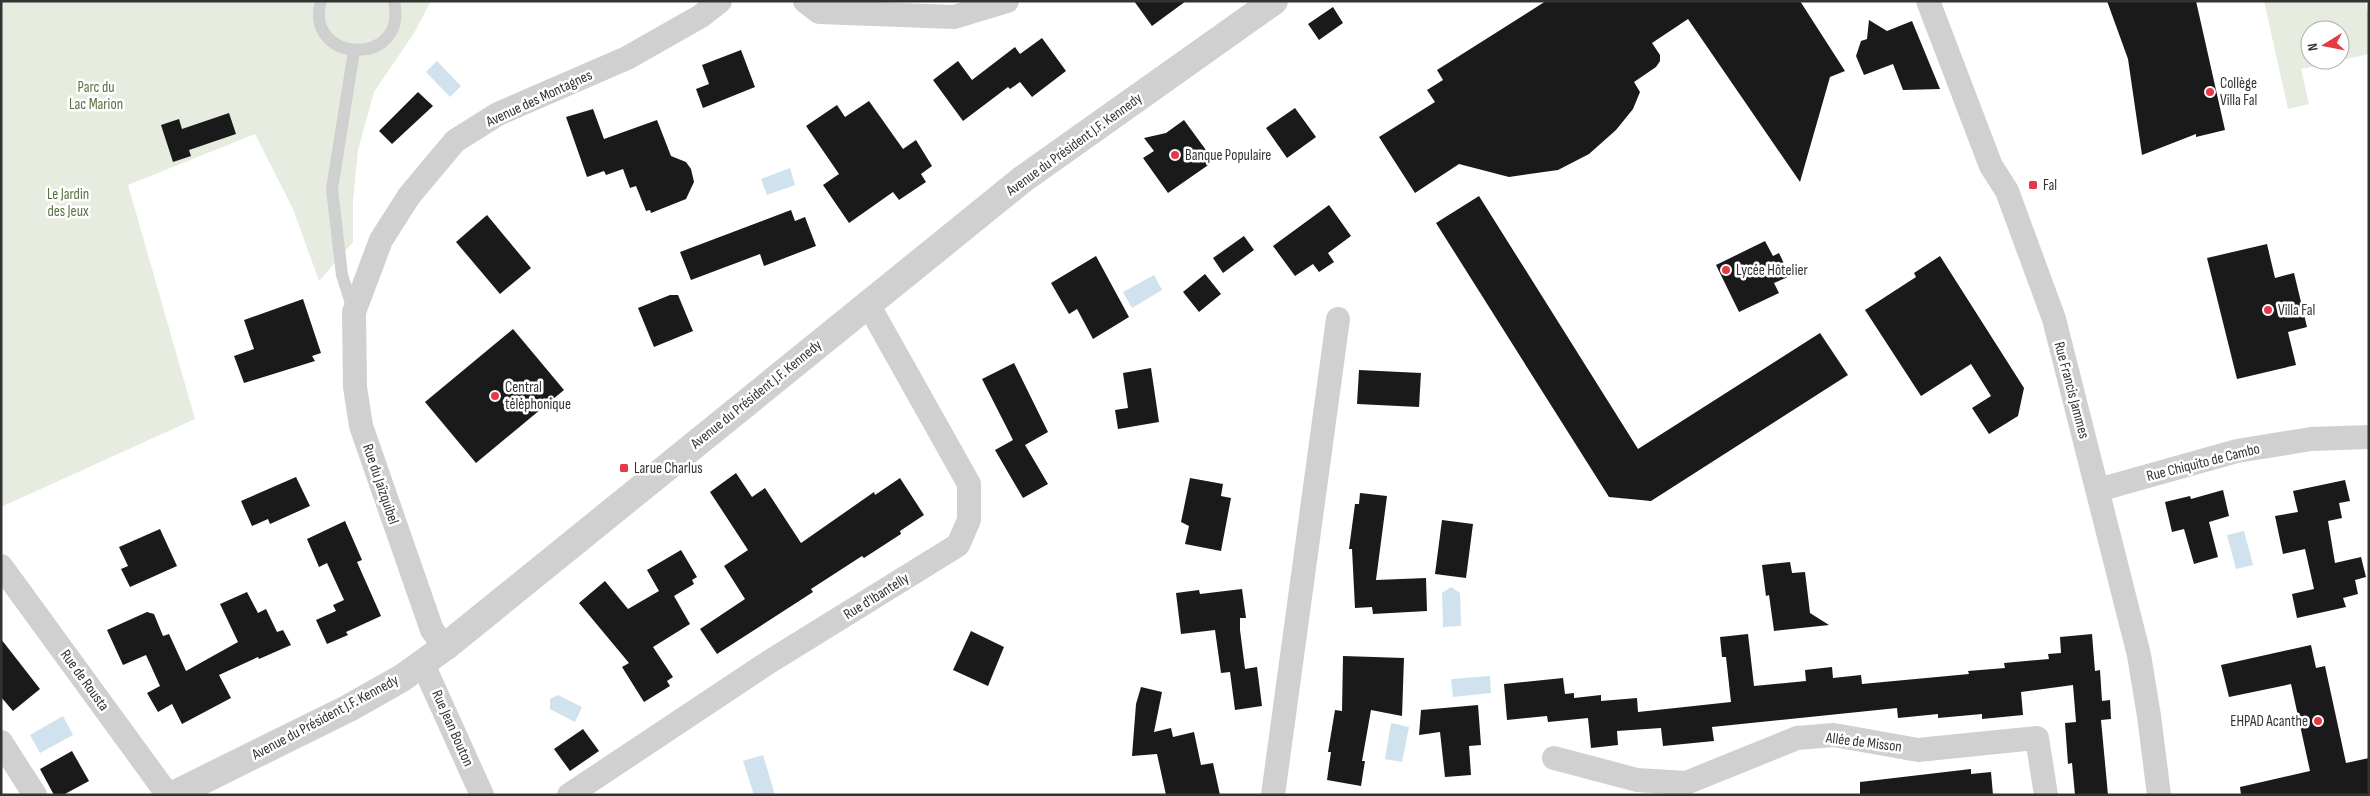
<svg xmlns="http://www.w3.org/2000/svg" width="2370" height="796" font-family="'Sofia Sans Condensed',sans-serif">
  <rect width="100%" height="100%" fill="#fff"/>
  <g fill="#e6ecdf" fill-rule="evenodd">
    <polygon points="1,1 431,1 414,33 374,92 358,150 353,200 353,242 319,281 293,209 255,134 128,185 195,419 1,507"/>
    <path d="M2264,1h101l4,17v36l-68,15 8,35 -21,5zM2310,30h30v30h-30z"/>
  </g>
  <g fill="#cfe2ee">
    <polygon points="437,61 461,86 450,97 426,72"/>
    <polygon points="790,168 795,185 767,195 761,179"/>
    <polygon points="1154,275 1162,290 1132,308 1123,292"/>
    <polygon points="2244,531 2253,565 2236,569 2227,535"/>
    <polygon points="1451,587 1460,593 1461,626 1443,627 1442,593"/>
    <polygon points="1490,676 1491,693 1453,697 1451,679"/>
    <polygon points="558,695 582,707 575,722 550,709 550,699"/>
    <polygon points="63,716 73,735 40,753 30,735"/>
    <polygon points="1391,723 1409,727 1402,762 1385,759"/>
    <polygon points="763,755 775,795 754,795 743,761"/>
  </g>
  <g fill="#1a1a1a">
    <polygon points="1134,1 1186,1 1152,26"/>
    <polygon points="1546,1 1800,1 1845,71 1830,77 1800,182 1688,19 1652,43 1660,55 1660,61 1656,67 1634,82 1640,92 1633,109 1616,130 1589,154 1558,170 1509,177 1459,164 1415,193 1379,137 1435,102 1427,90 1443,80 1437,70"/>
    <polygon points="2107,1 2196,1 2225,130 2196,137 2196,134 2142,155 2128,59"/>
    <polygon points="1333,7 1343,23 1319,40 1308,24"/>
    <polygon points="1869,20 1887,31 1912,21 1940,89 1903,90 1893,64 1864,75 1856,56 1861,41 1867,39"/>
    <polygon points="1042,38 1066,71 1032,97 1020,82 1010,89 1008,87 963,121 933,80 958,61 972,80 1015,47 1020,54"/>
    <polygon points="741,50 755,87 703,108 696,89 709,84 702,65"/>
    <polygon points="418,92 433,106 392,144 379,131"/>
    <polygon points="869,101 903,149 916,140 932,166 921,174 926,182 899,200 893,192 849,223 823,185 839,174 806,126 837,105 845,117"/>
    <polygon points="1295,108 1316,137 1287,158 1266,128"/>
    <polygon points="593,109 604,139 657,120 671,156 686,162 691,169 694,182 686,199 651,213 650,210 646,211 636,186 630,188 623,169 606,175 604,171 587,177 566,117"/>
    <polygon points="229,113 236,134 189,150 191,156 173,162 161,125 179,119 182,129"/>
    <polygon points="1184,120 1214,161 1168,193 1143,158 1154,151 1144,138 1166,133"/>
    <polygon points="1479,196 1638,449 1820,333 1848,375 1651,501 1609,497 1436,223"/>
    <polygon points="1329,205 1351,236 1328,253 1334,262 1319,272 1313,264 1295,276 1273,246"/>
    <polygon points="791,210 795,221 805,217 816,246 764,266 760,254 691,280 680,252"/>
    <polygon points="487,215 531,268 500,294 456,242"/>
    <polygon points="1244,236 1254,250 1223,273 1213,258"/>
    <polygon points="1765,241 1773,256 1779,253 1790,276 1774,283 1779,293 1739,312 1716,265"/>
    <polygon points="2267,244 2275,278 2294,273 2307,327 2288,332 2296,365 2237,379 2207,258"/>
    <polygon points="1096,256 1129,317 1093,339 1077,309 1069,314 1051,283"/>
    <polygon points="1940,256 2024,388 2018,416 1989,434 1972,408 1991,396 1971,364 1921,396 1865,310 1916,277 1914,273"/>
    <polygon points="1205,274 1221,294 1199,312 1183,292"/>
    <polygon points="670,295 678,295 693,331 654,347 638,308"/>
    <polygon points="303,299 321,353 312,356 315,361 244,383 234,356 254,349 244,320"/>
    <polygon points="513,329 564,390 476,463 425,402"/>
    <polygon points="1014,363 1048,432 1025,445 1048,484 1023,498 995,450 1013,440 982,379"/>
    <polygon points="1151,368 1159,422 1118,429 1115,410 1128,408 1123,373"/>
    <polygon points="1359,370 1421,373 1419,407 1357,404"/>
    <polygon points="736,473 752,497 765,488 801,543 874,492 875,495 900,478 924,515 900,531 901,534 864,558 862,556 811,589 813,592 717,654 700,629 745,599 724,566 748,550 710,492"/>
    <polygon points="296,477 310,506 270,524 268,519 252,526 241,501"/>
    <polygon points="1190,478 1223,484 1221,496 1231,498 1221,551 1185,544 1189,526 1181,522"/>
    <polygon points="2345,480 2350,501 2339,503 2342,518 2328,521 2335,563 2361,557 2366,577 2355,580 2358,594 2343,598 2346,607 2297,618 2292,594 2314,589 2305,549 2283,554 2275,516 2298,512 2293,491"/>
    <polygon points="2223,490 2229,516 2209,522 2218,557 2194,564 2184,529 2172,532 2165,502 2190,496 2191,499"/>
    <polygon points="1360,493 1387,496 1376,580 1426,578 1427,611 1373,614 1372,607 1355,608 1352,549 1349,549 1355,504 1359,504"/>
    <polygon points="1442,520 1473,524 1466,578 1435,574"/>
    <polygon points="345,521 362,560 357,562 381,616 346,632 348,635 327,644 316,620 336,611 333,605 344,600 327,563 319,567 307,539"/>
    <polygon points="160,529 177,566 130,587 121,569 128,566 119,547"/>
    <polygon points="681,550 697,577 692,580 694,584 674,596 690,624 653,647 673,677 667,681 670,686 644,702 622,667 629,663 579,603 605,581 628,609 659,591 647,570"/>
    <polygon points="1790,562 1792,573 1805,572 1810,613 1829,625 1774,631 1769,595 1766,596 1762,565"/>
    <polygon points="1242,589 1246,618 1240,618 1240,630 1245,669 1257,667 1262,706 1235,710 1230,672 1221,673 1215,630 1181,634 1176,593 1199,590 1200,594"/>
    <polygon points="247,592 258,613 266,609 277,632 283,630 291,645 259,659 258,657 219,675 231,698 182,724 172,704 158,712 147,693 160,686 146,655 123,665 107,630 147,612 154,614 163,636 169,634 186,671 238,642 220,604"/>
    <polygon points="971,631 1004,647 988,686 953,670"/>
    <polygon points="1748,634 1754,686 1806,681 1805,670 1832,667 1833,678 1861,675 1862,684 1969,674 1968,671 2005,668 2004,663 2049,659 2048,654 2061,653 2060,637 2092,634 2095,671 2100,670 2102,701 2110,700 2111,719 2101,720 2108,795 2075,795 2072,763 2068,764 2065,723 2076,722 2073,685 2021,692 2023,715 1982,719 1982,714 1938,718 1938,714 1898,718 1897,708 1712,727 1714,741 1663,746 1661,728 1617,731 1618,745 1591,748 1588,718 1548,722 1547,716 1507,720 1504,684 1563,678 1565,694 1574,693 1574,698 1601,695 1601,701 1637,698 1638,712 1731,702 1726,657 1722,657 1720,637"/>
    <polygon points="1,639 40,689 13,711 1,697"/>
    <polygon points="2311,645 2316,668 2325,666 2346,763 2369,758 2369,795 2241,795 2240,787 2310,771 2291,684 2229,697 2221,665"/>
    <polygon points="1343,656 1404,658 1402,716 1371,710 1362,761 1365,761 1361,786 1327,780 1331,752 1328,752 1335,710 1342,711"/>
    <polygon points="1141,687 1162,692 1154,732 1171,728 1173,737 1194,732 1201,765 1213,763 1220,795 1166,795 1157,754 1132,756 1136,704"/>
    <polygon points="1478,705 1481,745 1469,746 1471,775 1445,777 1440,732 1419,735 1421,710"/>
    <polygon points="583,729 599,751 570,771 554,749"/>
    <polygon points="72,751 89,781 63,795 54,795 40,769"/>
    <polygon points="1971,769 1971,774 1991,772 1993,795 1860,795 1860,782"/>
  </g>
  <g fill="none" stroke-linecap="round" stroke-linejoin="round">
    <g stroke="#d0d0d0" stroke-width="12">
      <path d="M321,1c-18,62 88,68 73,0"/>
      <polyline points="353,310 342,275 332,189 354,51"/>
    </g>
    <g stroke="#d0d0d0" stroke-width="24">
      <polyline points="805,1 819,12 954,17 1007,1"/>
      <polyline points="1928,1 1991,166 2007,191 2054,319 2139,655 2149,716 2159,795"/>
      <polyline points="2098,490 2237,451 2311,439 2369,437"/>
      <polyline points="1,566 168,795"/>
      <polyline points="445,647 432,630 361,426 355,387 354,312 381,240 409,196 455,141 498,114 627,58 701,16 720,1"/>
      <polyline points="422,662 482,795"/>
      <polyline points="1,742 35,795"/>
      <polyline points="1554,758 1637,780 1686,783 1797,738 1834,735 1918,750 2037,738 2046,795"/>
      <polyline points="569,795 769,662 958,545 969,520 969,484 868,304"/>
      <polyline points="1273,795 1338,319"/>
    </g>
    <polyline stroke="#d0d0d0" stroke-width="28" points="173,795 349,708 402,678 445,647 1023,179 1274,1"/>
  </g>
  <g fill="#e63946" stroke="#fff" stroke-width="2">
    <circle cx="2210" cy="92" r="5"/>
    <circle cx="1175" cy="155" r="5"/>
    <rect x="2028" y="180" width="10" height="10" rx="2.5"/>
    <circle cx="1726" cy="270" r="5"/>
    <circle cx="2268" cy="310" r="5"/>
    <circle cx="495" cy="396" r="5"/>
    <rect x="619" y="463" width="10" height="10" rx="2.5"/>
    <circle cx="2318" cy="721" r="5"/>
  </g>
  <g text-anchor="middle" stroke-width="5" stroke-linejoin="round" paint-order="stroke">
    <g font-size="15" fill="#333" stroke="#fff" text-anchor="start">
      <text x="2220" y="88">Collège<tspan x="2220" dy="17">Villa Fal</tspan></text>
      <text x="1185" y="160">Banque Populaire</text>
      <text x="2043" y="190">Fal</text>
      <text x="1736" y="275">Lycée Hôtelier</text>
      <text x="2278" y="315">Villa Fal</text>
      <text x="505" y="392">Central<tspan x="505" dy="17">téléphonique</tspan></text>
      <text x="634" y="473">Larue Charlus</text>
      <text x="2308" y="726" text-anchor="end">EHPAD Acanthe</text>
    </g>
    <g font-size="15" fill="#56703f" stroke="#fff">
      <text x="96" y="92">Parc du<tspan x="96" dy="17">Lac Marion</tspan></text>
      <text x="68" y="199">Le Jardin<tspan x="68" dy="17">des Jeux</tspan></text>
    </g>
    <g font-size="15" fill="#333" stroke="#fff">
      <text transform="translate(539 98) rotate(-25)" y="5">Avenue des Montagnes</text>
      <text transform="translate(1074 144) rotate(-36)" y="5">Avenue du Président J.F. Kennedy</text>
      <text transform="translate(2072 390) rotate(75)" y="5">Rue Francis Jammes</text>
      <text transform="translate(756 394) rotate(-39)" y="5">Avenue du Président J.F. Kennedy</text>
      <text transform="translate(2203 462) rotate(-14)" y="5">Rue Chiquito de Cambo</text>
      <text transform="translate(381 484) rotate(71)" y="5">Rue du Jaïzquibel</text>
      <text transform="translate(876 596) rotate(-32)" y="5">Rue d'Ibantelly</text>
      <text transform="translate(85 680) rotate(54)" y="5">Rue de Rousta</text>
      <text transform="translate(325 717) rotate(-28)" y="5">Avenue du Président J.F. Kennedy</text>
      <text transform="translate(453 728) rotate(66)" y="5">Rue Jean Bouton</text>
      <text transform="translate(1864 742) rotate(7)" y="5">Allée de Misson</text>
    </g>
  </g>
  <rect width="2370" height="796" fill="none" stroke="#333333" stroke-width="5"/>
  <g transform="translate(2325 45) rotate(260)"><circle r="24" fill="#ffffff" stroke="#adadad"/>
  <path d="M0-4L9 19L0 12L-9 19Z" fill="#e63946"/>
  <text y="-8" font-size="14" font-weight="bold" text-anchor="middle" fill="#333333">N</text>
  </g>
</svg>
